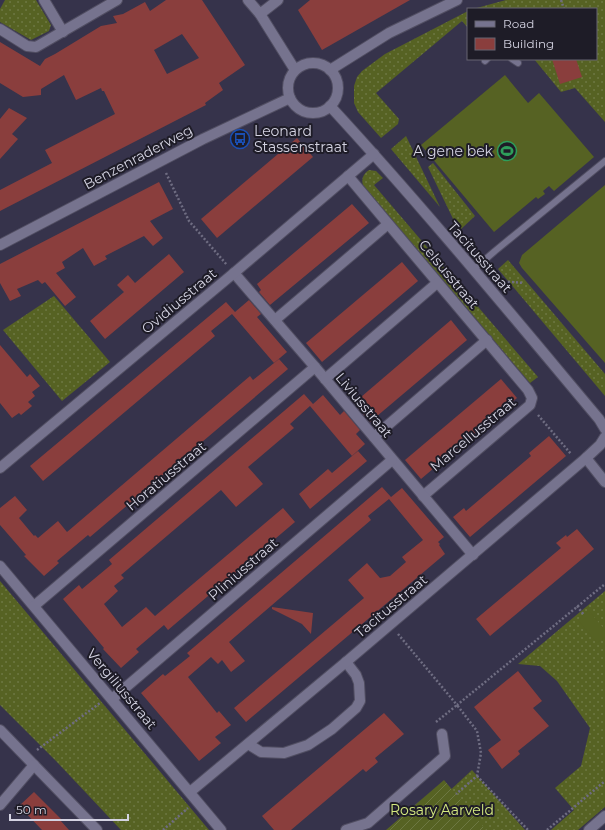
<svg xmlns="http://www.w3.org/2000/svg" width="605" height="830" font-family="Montserrat,sans-serif">
  <defs>
    <pattern id="grass-dots" width="8" height="8" patternUnits="userSpaceOnUse"><rect width="8" height="8" fill="#566223"/><path d="M2 2h.1M6 6h.1" fill="none" stroke="#6d7843" stroke-width="1.8" stroke-linecap="round"/></pattern>
    <pattern id="garden-furrows" width="10" height="10" patternUnits="userSpaceOnUse"><rect width="10" height="10" fill="#566223"/><path d="M-1 1l2-2M0 10L10 0M9 11l2-2" fill="none" stroke="#6d7843"/></pattern>
  </defs>
  <rect width="100%" height="100%" fill="#36334b"/>
  <g fill="url(#grass-dots)">
    <polygon points="5,0 36,0 51,25 49,31 31,40 0,22 0,9"/>
    <polygon points="506,0 605,0 605,122 575,88 561,92 534,59 596,59 596,9 473,9"/>
    <polygon points="468,11 468,28 462,21 376,93 399,119 398,124 381,138 358,112 354,103 354,86 357,77 362,71 385,54"/>
    <polygon points="406,136 440,207 391,149"/>
    <polygon points="433,163 475,216 460,230 457,227 428,167"/>
    <path d="M369,170l7,1 7,7 -9,7 164,192 -8,6 -167,-198c-2,-6 0,-11 6,-15z"/>
    <polygon points="508,260 605,374 605,396 498,269"/>
    <polygon points="54,296 110,362 62,401 3,330"/>
    <polygon points="0,581 209,830 121,830 56,761 0,705"/>
    <polygon points="605,591 605,807 578,830 551,830 574,810 555,788 581,766 590,728 557,681 540,666 518,664"/>
    <polygon points="472,770 525,830 476,830 445,795"/>
  </g>
  <polygon fill="url(#garden-furrows)" points="444,780 486,830 386,830"/>
  <g fill="#566223">
    <polygon points="505,75 528,103 539,93 594,157 554,191 549,186 543,191 545,194 538,199 536,197 494,232 421,145"/>
    <polygon points="605,185 605,363 522,268 519,263 522,255"/>
    <polygon points="589,611 605,630 605,637 597,643 578,620"/>
  </g>
  <g fill="#8a3e3d" fill-rule="evenodd">
    <path d="M166,0h36l43,65 -26,18 4,7 -18,13 1,2 -206,106v-21l52,-27 -7,-13 70,-36 -11,-23h-2l-1,-3 -25,12 -12,-25 -23,14v6l-18,2 -23,-14v-41l40,24 5,-7 10,-5 46,-28 16,-3 -4,-7 10,-2 22,-12 5,9zM182,34l17,24 -32,16 -13,-24z"/>
    <polygon points="310,0 410,0 322,50 298,10"/>
    <polygon points="552,59 576,59 582,77 560,84"/>
    <polygon points="9,108 27,118 12,134 18,139 0,159 0,119"/>
    <polygon points="297,138 313,157 217,238 201,219"/>
    <polygon points="159,182 173,209 150,221 163,238 153,246 144,236 105,256 107,259 94,266 83,248 62,262 65,268 56,273 76,297 65,306 45,282 42,284 38,280 17,289 21,296 10,301 0,283 0,264"/>
    <polygon points="352,204 369,223 270,305 259,292 261,290 257,284"/>
    <polygon points="169,254 184,272 105,339 90,321 124,292 117,285 128,275 135,283"/>
    <polygon points="402,262 418,281 322,362 306,343"/>
    <polygon points="249,300 261,314 257,317 287,352 274,363 232,314 211,331 215,336 43,481 30,466 226,302 235,312"/>
    <polygon points="451,320 467,340 370,422 354,403"/>
    <polygon points="0,345 27,377 30,374 40,386 32,392 35,396 28,402 32,406 21,415 19,413 12,418 0,403"/>
    <polygon points="279,359 288,369 90,537 88,535 57,561 59,563 44,576 24,556 26,555 0,525 0,508 15,496 27,510 19,518 34,536 35,535 38,538 58,521 67,532 250,376 253,380"/>
    <polygon points="501,379 517,398 421,479 405,460"/>
    <polygon points="304,394 313,404 323,395 340,415 344,411 360,430 356,434 365,444 352,456 310,406 290,424 294,428 248,467 263,484 236,507 221,490 121,575 124,578 114,586 118,591 104,604 122,627 146,607 155,616 283,508 295,522 168,630 164,625 136,649 139,652 121,668 103,649 104,648 63,599 79,585 82,589 112,564 109,560"/>
    <polygon points="549,436 566,456 470,537 453,517 464,508 466,511 531,456 529,453"/>
    <polygon points="358,451 367,461 310,509 299,494 328,469 332,473"/>
    <polygon points="382,487 391,497 402,488 444,537 438,542 440,544 439,545 445,554 246,722 234,708 364,598 348,580 367,563 380,578 390,576 406,562 402,557 423,540 389,499 368,516 371,520 229,642 245,661 231,672 222,660 218,664 211,657 188,677 217,713 219,711 231,725 215,737 221,743 199,761 141,693 163,674 165,676 190,656 187,653"/>
    <polygon points="577,529 594,549 490,636 476,619 561,548 556,543 566,535 567,537"/>
    <polygon points="272,607 313,613 311,634 302,624 272,609"/>
    <polygon points="518,671 542,701 533,708 549,726 518,751 520,754 502,769 488,750 501,740 474,707"/>
    <polygon points="384,713 404,734 375,758 378,762 366,772 363,769 291,830 274,830 262,816"/>
    <polygon points="34,792 61,819 60,820 69,830 42,830 19,806"/>
  </g>
  <g fill="none" stroke-linecap="round" stroke-linejoin="round">
    <defs>
      <g id="service">
        <polyline points="512,59 518,63"/>
        <polyline points="485,61 487,59"/>
        <polyline points="473,270 495,251 605,161"/>
      </g>
      <g id="minor">
        <polyline points="44,0 63,32"/>
        <polyline points="248,0 260,14 295,70"/>
        <polyline points="260,14 278,0"/>
        <polyline points="0,29 27,46 36,47 117,0"/>
        <circle cx="313" cy="88" r="25"/>
        <polyline points="330,70 389,33 457,0"/>
        <path d="M330,106c93,101 181,208 269,313l6,10"/>
        <polyline points="348,176 528,390 532,398 530,405 423,496"/>
        <polyline points="0,245 203,139 290,98"/>
        <polyline points="234,273 315,367 473,555"/>
        <polyline points="275,320 388,224"/>
        <polyline points="325,379 437,283"/>
        <polyline points="374,437 487,340"/>
        <polyline points="586,458 605,482"/>
        <polyline points="0,468 234,273 374,154"/>
        <polyline points="0,566 221,830"/>
        <polyline points="34,606 315,367"/>
        <polyline points="112,699 392,460"/>
        <polyline points="0,730 97,830"/>
        <polyline points="248,744 261,752 284,753 308,745 332,729 356,708 360,701 359,683 356,675 346,662"/>
        <polyline points="190,792 346,662 586,458 600,445 605,437"/>
        <polyline points="0,805 34,765"/>
        <polyline points="346,830 368,823 445,756 442,734"/>
        <polyline points="589,830 605,816"/>
      </g>
    </defs>
    <use href="#service" stroke="#514e62" stroke-width="8"/>
    <use href="#minor" stroke="#514e62" stroke-width="12"/>
    <g stroke="#6f6d82" stroke-width="2.5" stroke-dasharray="2 2" stroke-linecap="butt">
      <polyline points="561,0 564,9"/>
      <polyline points="166,173 189,221 227,265"/>
      <polyline points="500,281 524,283"/>
      <polyline points="538,415 571,454"/>
      <polyline points="577,606 584,615"/>
      <polyline points="398,634 457,705 605,584"/>
      <polyline points="436,722 457,705 477,731 481,753 477,776 456,794"/>
      <polyline points="37,750 100,703"/>
      <polyline points="477,776 528,830"/>
      <polyline points="163,830 188,808"/>
      <polyline points="547,830 605,781"/>
    </g>
    <use href="#service" stroke="#76738e" stroke-width="6"/>
    <use href="#minor" stroke="#76738e" stroke-width="10"/>
  </g>
  <defs>
    <symbol id="bus-ring" viewBox="-11 -11 22 22"><circle r="9.5" fill="#1e1c27" stroke="#1a4fb4" stroke-width="1.5"/><path d="M-5-6H5V4H4V6H2V4H-2V6H-4V4H-5ZM-3.5-4V0h7V-4ZM-3.5 1.2v1.5H-2V1.2ZM2 1.2v1.5H3.5V1.2Z" fill="#1a4fb4"/></symbol>
    <symbol id="stadium-ring" viewBox="-11 -11 22 22"><circle r="9.5" fill="#1e1c27" stroke="#2e9e5b" stroke-width="1.5"/><path d="M0-5a6.5 5 0 1 0 0 10a6.5 5 0 1 0 0-10ZM-3.5-1.8h7v3.6h-7Z" fill="#2e9e5b"/></symbol>
  </defs>
  <g fill-rule="evenodd">
    <use href="#bus-ring" x="229" y="128" width="22" height="22"/>
    <use href="#stadium-ring" x="496" y="140" width="22" height="22"/>
  </g>
  <g text-anchor="middle" stroke-width="4" stroke-linejoin="round" paint-order="stroke">
    <g font-size="14" fill="#d4d3e2" stroke="#1e1c27" text-anchor="start">
      <text x="254" y="136">Leonard<tspan x="254" dy="16">Stassenstraat</tspan></text>
      <text x="493" y="156" text-anchor="end">A gene bek</text>
    </g>
    <g font-size="14" fill="#d4d3e2" stroke="#1e1c27">
      <text transform="translate(138 157) rotate(-28)" y="5">Benzenraderweg</text>
      <text transform="translate(480 257) rotate(49)" y="5">Tacitusstraat</text>
      <text transform="translate(449 274) rotate(50)" y="5">Celsusstraat</text>
      <text transform="translate(179 301) rotate(-40)" y="5">Ovidiusstraat</text>
      <text transform="translate(364 405) rotate(50)" y="5">Liviusstraat</text>
      <text transform="translate(473 434) rotate(-40)" y="5">Marcellusstraat</text>
      <text transform="translate(166 476) rotate(-40)" y="5">Horatiusstraat</text>
      <text transform="translate(243 569) rotate(-41)" y="5">Pliniusstraat</text>
      <text transform="translate(391 606) rotate(-40)" y="5">Tacitusstraat</text>
      <text transform="translate(122 689) rotate(50)" y="5">Vergiliusstraat</text>
    </g>
    <g font-size="14" fill="#d5ea80" stroke="#1e1c27">
      <text x="442" y="815">Rosary Aarveld</text>
    </g>
  </g>
  <rect x="467" y="8" width="130" height="52" fill="#1e1c27" stroke="#676572"/>
  <rect x="475" y="21" width="20" height="6" fill="#76738e" stroke="#676572"/>
  <text x="503" y="28" font-size="12" fill="#d4d3e2">Road</text>
  <rect x="475" y="38" width="20" height="12" fill="#8a3e3d" stroke="#676572"/>
  <text x="503" y="48" font-size="12" fill="#d4d3e2">Building</text>
  <path d="M10 814v6h118v-6" fill="none" stroke="#d4d3e2" stroke-width="2"/>
  <text x="16" y="814" font-size="12" fill="#d4d3e2" stroke="#1e1c27" stroke-width="3" paint-order="stroke">50 m</text>
</svg>
